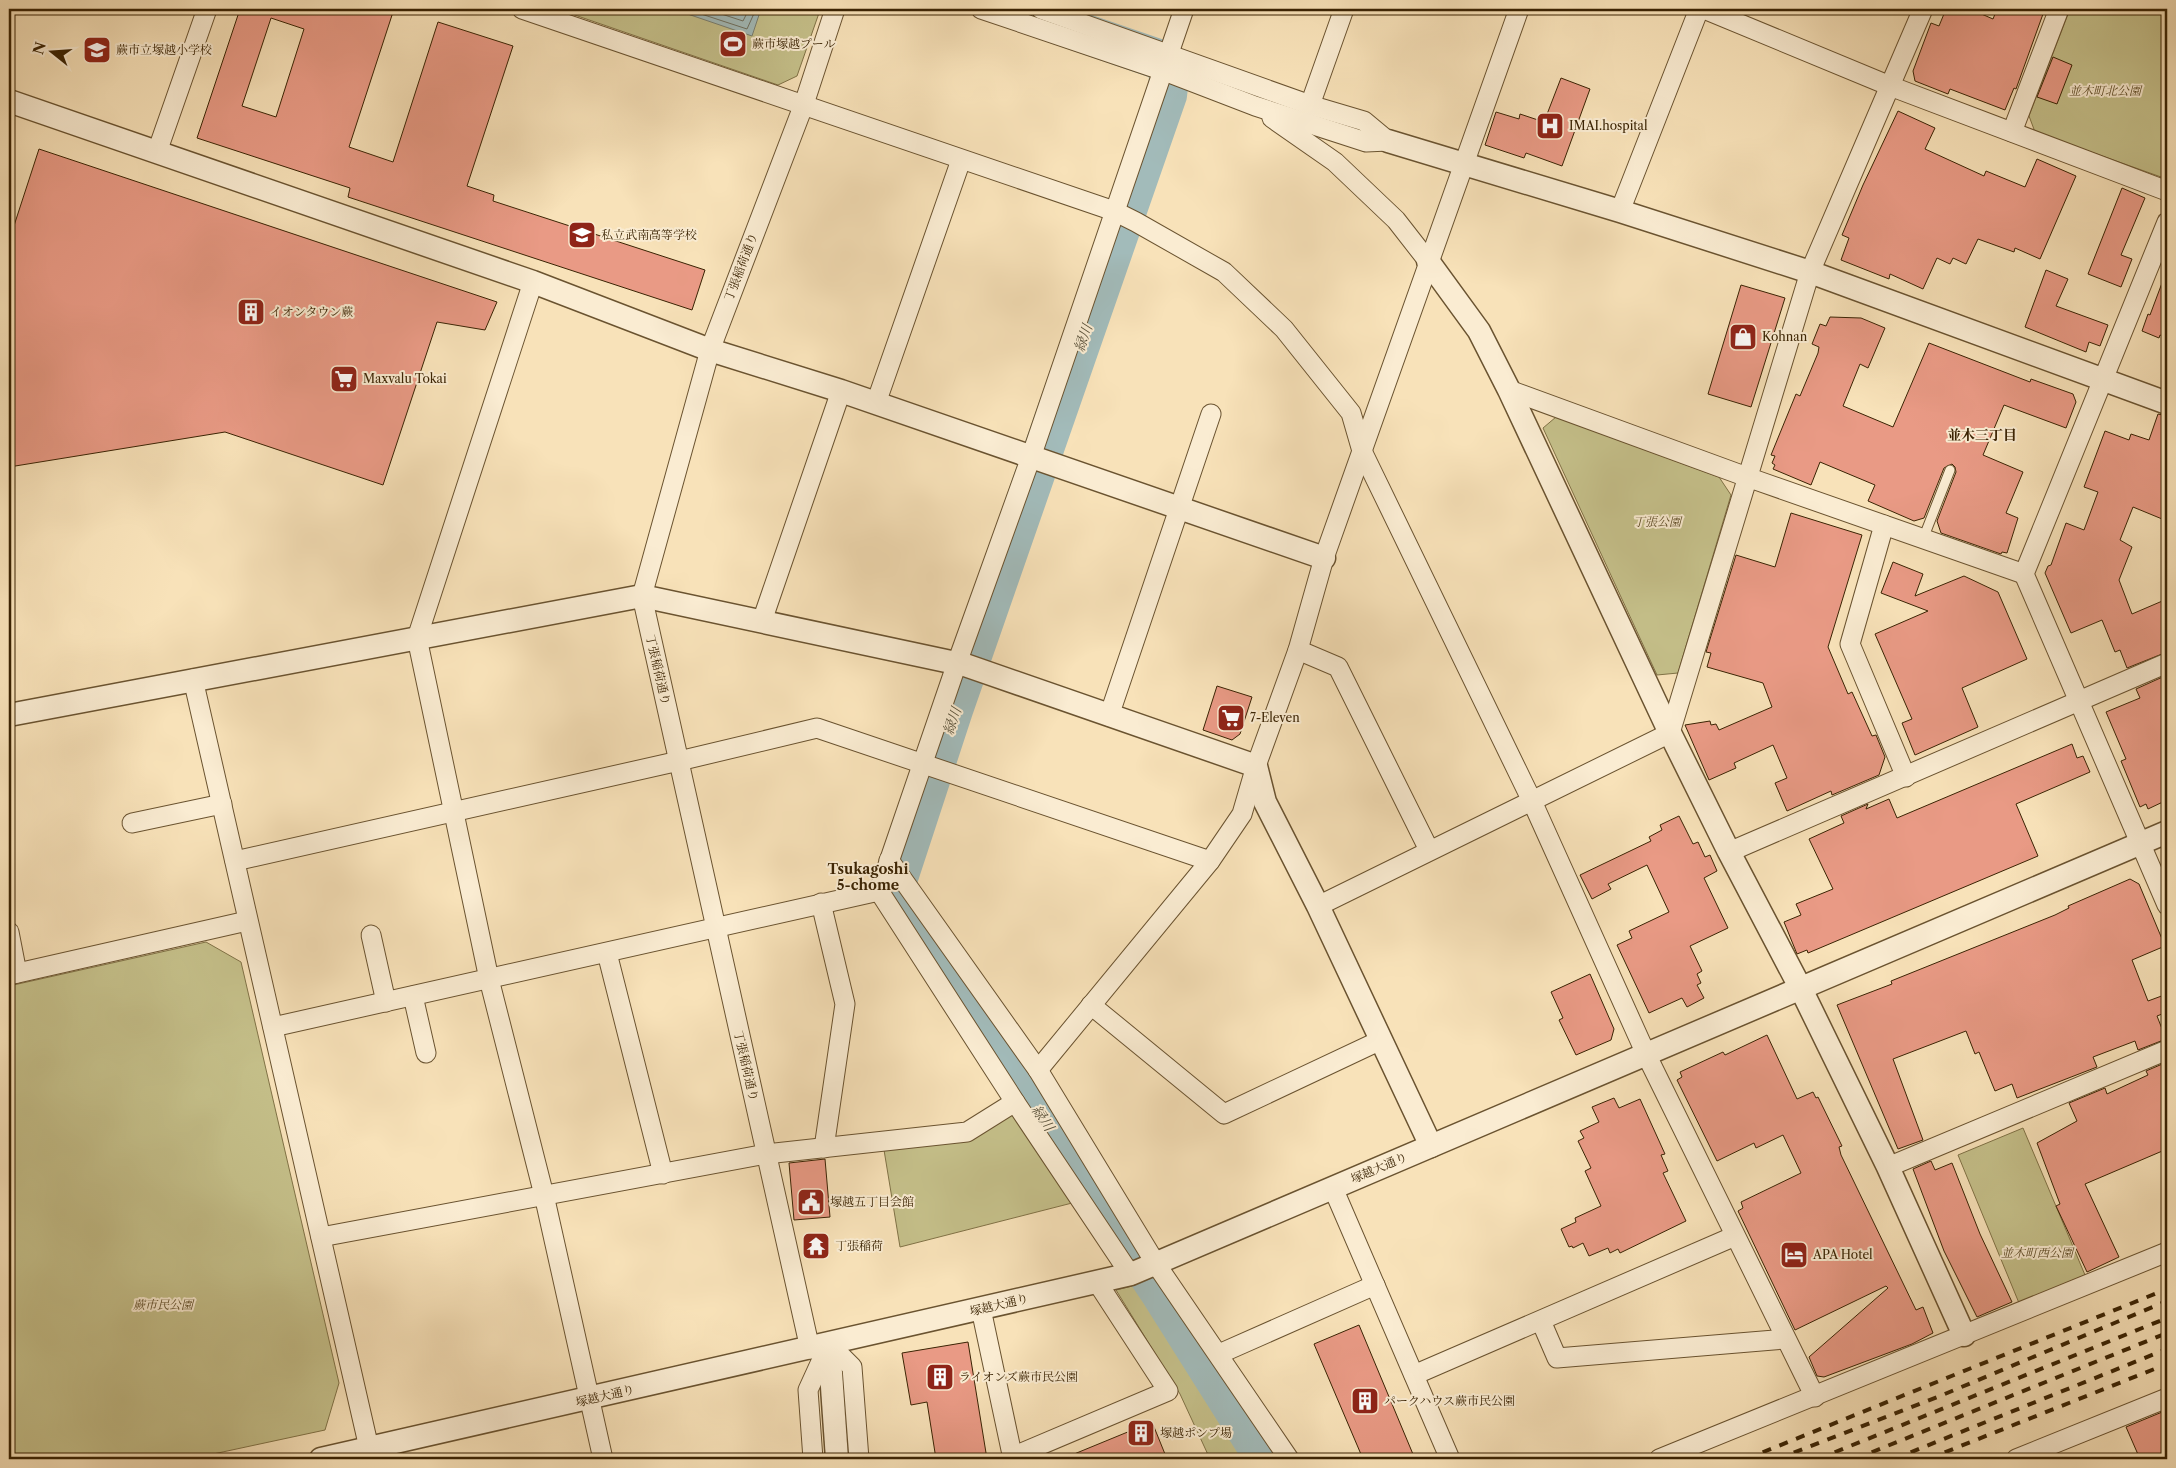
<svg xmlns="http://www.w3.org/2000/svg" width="2176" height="1468" font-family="'Libre Caslon Text','Noto Serif JP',serif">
  <rect width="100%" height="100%" fill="#f8e2b9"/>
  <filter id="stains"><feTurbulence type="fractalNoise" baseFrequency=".004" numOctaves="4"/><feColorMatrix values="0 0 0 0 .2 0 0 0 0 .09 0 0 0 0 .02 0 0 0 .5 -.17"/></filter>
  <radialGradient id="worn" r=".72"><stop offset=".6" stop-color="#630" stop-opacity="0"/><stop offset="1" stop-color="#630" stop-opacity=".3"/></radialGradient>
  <g fill="#c5c08a" stroke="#807246">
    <polygon points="567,9 816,9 819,13 797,76 778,85 566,12"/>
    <polygon points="2070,9 2167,9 2167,174 2161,177 2035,132 2029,116"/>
    <polygon points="1556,417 1719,477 1731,495 1678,673 1657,675 1543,428"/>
    <polygon points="206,942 241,962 339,1383 325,1430 190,1459 9,1459 9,986"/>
    <polygon points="1012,1109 1076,1202 900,1247 884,1150"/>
    <polygon points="2023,1128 2085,1275 2019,1303 1958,1155"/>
    <polygon points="1152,1281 1265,1459 1210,1459 1180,1394 1116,1290"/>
  </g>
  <polygon fill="#a2bbba" stroke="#787e71" points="673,9 761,9 752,36"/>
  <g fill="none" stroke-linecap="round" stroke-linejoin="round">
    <g stroke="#6e6f5e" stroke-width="1">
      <polyline points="686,9 747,29 756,9"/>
      <polyline points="706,9 743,21 749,9"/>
    </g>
    <polyline stroke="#a2bbba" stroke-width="40" points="1013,9 1158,59 1170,70 1167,95 953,710 895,887 1039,1112 1160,1292 1265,1459"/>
  </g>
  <g fill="#e99a85" stroke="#3a2303" fill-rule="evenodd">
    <path d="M240,9h154l-45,138 44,15 45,-140 75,24 -46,140 27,9 -1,6 212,69 -13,40 -344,-113 2,-9 -153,-50zM271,18l33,11 -28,88 -34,-11z"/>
    <polygon points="1946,9 1970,9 1993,19 1997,9 2030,9 2043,14 2016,89 2014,88 2005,110 1950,89 1948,94 1915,81 1913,71 1931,23 1939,26"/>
    <polygon points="2053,57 2072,65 2057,104 2037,97"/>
    <polygon points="1561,78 1590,89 1562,166 1526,153 1524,158 1485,145 1496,112 1519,119 1520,114 1544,122"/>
    <polygon points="1898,111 1935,128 1925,149 1984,176 1986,171 2025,187 2037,159 2076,176 2040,259 2015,248 2014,252 1978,239 1966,264 1953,258 1950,264 1937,258 1923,289 1890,274 1889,279 1841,260 1849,238 1842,235 1863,185"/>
    <polygon points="39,149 497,302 485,330 437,322 383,485 225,432 9,467 9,241"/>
    <polygon points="2122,188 2145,198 2121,255 2132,259 2121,287 2088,274"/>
    <polygon points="2046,270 2068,279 2056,306 2108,325 2100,346 2089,342 2086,352 2025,327"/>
    <polygon points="2165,275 2167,275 2167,338 2160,335 2159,338 2142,331 2148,314 2150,315"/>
    <polygon points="1741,285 1785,298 1751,407 1708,394"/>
    <polygon points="1830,317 1861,318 1885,328 1868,368 1860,364 1843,406 1893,427 1929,343 2030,382 2031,379 2073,394 2076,402 2066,428 2004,405 1983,455 2023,472 2006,513 2018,518 2007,553 2002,552 2001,554 1941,533 1937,521 1956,472 1955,467 1952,464 1944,468 1924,518 1914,521 1868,501 1875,485 1820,462 1811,485 1773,469 1775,465 1772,463 1775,456 1771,455 1796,394 1800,396 1818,353 1819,347 1812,344 1820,324 1826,326"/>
    <polygon points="2158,414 2167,416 2167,521 2133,507 2120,540 2132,547 2119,580 2132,614 2167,599 2167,652 2127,668 2120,650 2115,652 2102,620 2071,633 2045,573 2048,566 2051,565 2066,523 2084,530 2098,492 2084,487 2105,431 2129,440 2131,434 2149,440"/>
    <polygon points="1791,513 1862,535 1828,647 1848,694 1852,692 1872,736 1876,735 1885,757 1879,775 1832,795 1831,791 1787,811 1775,783 1787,778 1773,745 1734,763 1736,768 1709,780 1685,725 1710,721 1711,725 1716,724 1719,730 1772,707 1763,683 1707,667 1711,653 1706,652 1736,555 1775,567"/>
    <polygon points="1893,562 1923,574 1915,596 1964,576 1998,592 2027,659 1962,688 1978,727 1915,755 1902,723 1912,719 1875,634 1928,611 1881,593"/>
    <polygon points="2167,675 2167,800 2148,809 2146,804 2140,807 2121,761 2126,759 2106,712 2140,698 2136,689"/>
    <polygon points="1217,686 1252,697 1240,734 1232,740 1203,730"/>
    <polygon points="2072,744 2077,758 2083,756 2090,772 2016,804 2038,856 1808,953 1807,950 1797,954 1784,922 1801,915 1796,904 1833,889 1809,839 1844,823 1841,816 1868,804 1866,809 1889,799 1897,818"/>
    <polygon points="1679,816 1693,844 1698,842 1705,857 1710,855 1717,871 1704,878 1728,928 1690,946 1702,971 1697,974 1701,983 1697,985 1704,998 1687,1007 1682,998 1649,1013 1617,945 1632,938 1629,931 1669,912 1647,865 1608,884 1611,889 1592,899 1580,875 1651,841 1649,837 1662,830 1660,825"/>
    <polygon points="2130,879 2139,884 2165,946 2132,960 2148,1001 2167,994 2167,1012 2157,1016 2166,1039 2138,1050 2135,1041 2093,1057 2097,1067 2017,1098 2012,1084 1995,1091 1979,1052 1975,1054 1966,1031 1893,1059 1923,1140 1898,1149 1837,1005 1892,984 1891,981 2055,915 2069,908 2068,906"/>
    <polygon points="1590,974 1614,1029 1611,1040 1576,1055 1559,1020 1563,1018 1551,992"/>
    <polygon points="1767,1035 1797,1099 1813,1092 1816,1098 1818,1097 1842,1146 1839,1147 1841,1155 1916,1310 1923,1307 1933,1333 1912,1344 1824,1377 1817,1376 1809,1357 1888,1288 1886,1286 1795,1330 1738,1211 1743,1208 1741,1202 1801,1173 1783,1135 1756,1148 1754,1143 1717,1161 1677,1080 1682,1077 1680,1072 1723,1052 1725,1055"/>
    <polygon points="2167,1062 2167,1149 2085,1184 2119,1257 2087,1272 2056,1206 2060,1204 2037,1143 2077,1121 2069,1103 2105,1088 2107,1094 2148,1075 2146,1071"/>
    <polygon points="1614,1098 1619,1108 1640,1099 1665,1154 1661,1155 1668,1171 1663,1173 1686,1221 1620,1253 1618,1249 1610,1253 1608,1248 1589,1256 1583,1243 1573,1248 1572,1246 1569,1247 1561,1229 1576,1222 1575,1218 1601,1206 1585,1171 1591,1168 1578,1141 1584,1138 1580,1131 1599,1122 1592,1107"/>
    <polygon points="825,1159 830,1217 794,1220 789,1163"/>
    <polygon points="1931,1161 1935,1170 1952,1163 1980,1234 2012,1302 1977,1317 1944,1251 1913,1169"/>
    <polygon points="1359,1325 1415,1459 1363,1459 1314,1344"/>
    <polygon points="968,1342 987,1459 936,1459 927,1402 911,1405 902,1353"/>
    <polygon points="2167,1410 2167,1459 2140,1459 2126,1427"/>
    <polygon points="1152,1422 1167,1459 1062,1459"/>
  </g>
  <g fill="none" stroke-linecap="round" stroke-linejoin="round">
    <defs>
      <polyline id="service" points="1923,539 1950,470"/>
      <g id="minor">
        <polyline points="522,9 1114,211 1136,222 1224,272 1284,329 1351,413 1362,451 1531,799 1646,1054 1815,1397"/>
        <polyline points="981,9 1164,71 1255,106 1366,142 1388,141"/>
        <polyline points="1041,9 1310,105 1364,121 1388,141"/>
        <polyline points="1704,9 1890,86 2167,191"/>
        <polyline points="1310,105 1344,9"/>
        <polyline points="1272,118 1335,162 1396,220 1428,261"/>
        <polyline points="2012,132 2059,9"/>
        <polyline points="157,152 207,9"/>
        <polyline points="1620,211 1699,9"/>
        <polyline points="2167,222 2024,574 2167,905"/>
        <polyline points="533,282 417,638 489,979 544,1195 603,1459"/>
        <polyline points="1509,390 1747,477 2024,574"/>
        <polyline points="876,403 961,160"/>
        <polyline points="1884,525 1850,644 1906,777"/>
        <polyline points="762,621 841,391"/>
        <polyline points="1298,650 1338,667 1429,850"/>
        <polyline points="193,679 369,1448"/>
        <polyline points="1109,716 1211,414"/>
        <polyline points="132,823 222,804"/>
        <polyline points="1729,852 2167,663"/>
        <polyline points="889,860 1038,1070 1156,1264 1289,1459"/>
        <polyline points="235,861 679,761 817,728 1210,861"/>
        <polyline points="821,903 845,1004 824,1148"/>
        <polyline points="1318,906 1670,733 1810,272 1923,9"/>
        <polyline points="9,932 17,973"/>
        <polyline points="371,935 386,1002"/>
        <polyline points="607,953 663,1174"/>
        <polyline points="9,975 247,921"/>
        <polyline points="413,996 426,1053"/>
        <polyline points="1091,1005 1224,1114 1381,1040"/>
        <polyline points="273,1027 879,891"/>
        <polyline points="1038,1070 1210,861 1242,814 1256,766 1298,650 1324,558 1519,9"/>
        <polyline points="1888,1167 2167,1050"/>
        <polyline points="1333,1188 1450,1459"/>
        <polyline points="321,1237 766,1154 967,1132 1015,1102"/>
        <polyline points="1130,1274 1015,1102 879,891 957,663 1031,457 1184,9"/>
        <polyline points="981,1309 1013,1459"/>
        <polyline points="1541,1321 1557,1358 1785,1339"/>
        <polyline points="810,1349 642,596 710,350 804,104 835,9"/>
        <polyline points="1219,1354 1375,1285"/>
        <polyline points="1414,1375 1735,1236"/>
        <polyline points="1012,1457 1168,1391 1097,1282"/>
        <polyline points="813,1459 808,1390 829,1344 852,1367 859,1459"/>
        <polyline points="1659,1459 2167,1252"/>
        <polyline points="2016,1459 2167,1398"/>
      </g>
      <g id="tertiary">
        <polyline points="9,101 533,282 710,350 841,391 1324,558"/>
        <polyline points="1388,141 1620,211 1810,272 2167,403"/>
        <polyline points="1428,261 1479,331 1509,390 1670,733 1729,852 1801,989 1888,1167 1964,1335"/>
        <polyline points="9,715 642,596 965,665 1256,766 1265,802 1318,906 1431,1146"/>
        <polyline points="829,1344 837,1459"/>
        <polyline points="321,1459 1131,1274 2167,832"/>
      </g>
    </defs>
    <use href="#service" stroke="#6a5330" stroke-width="11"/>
    <use href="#minor" stroke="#6a5330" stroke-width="21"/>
    <use href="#tertiary" stroke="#6a5330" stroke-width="25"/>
    <use href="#service" stroke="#faecd2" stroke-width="9"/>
    <use href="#minor" stroke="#faecd2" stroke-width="19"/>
    <use href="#tertiary" stroke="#faecd2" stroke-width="22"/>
    <g stroke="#3a2303" stroke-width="4" stroke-dasharray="9 9" stroke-linecap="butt">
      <polyline points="1746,1459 2167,1289"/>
      <polyline points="1777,1459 1940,1396 2167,1301"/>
      <polyline points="1818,1459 2167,1318"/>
      <polyline points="1855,1459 2167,1333"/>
      <polyline points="1894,1459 2167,1349"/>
      <polyline points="1928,1459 2167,1364"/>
    </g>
  </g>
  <defs>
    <symbol id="stadium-square" viewBox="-11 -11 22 22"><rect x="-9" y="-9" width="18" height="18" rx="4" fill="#8f2418" stroke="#faecd2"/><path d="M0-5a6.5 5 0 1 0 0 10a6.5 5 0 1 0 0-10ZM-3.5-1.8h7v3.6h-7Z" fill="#fff"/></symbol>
    <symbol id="school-square" viewBox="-11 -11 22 22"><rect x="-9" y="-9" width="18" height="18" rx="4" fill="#8f2418" stroke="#faecd2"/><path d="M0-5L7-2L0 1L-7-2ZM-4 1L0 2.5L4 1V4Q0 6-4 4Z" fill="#fff"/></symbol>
    <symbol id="hospital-square" viewBox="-11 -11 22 22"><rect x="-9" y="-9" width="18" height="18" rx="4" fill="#8f2418" stroke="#faecd2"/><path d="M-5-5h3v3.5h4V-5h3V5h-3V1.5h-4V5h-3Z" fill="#fff"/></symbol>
    <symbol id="building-square" viewBox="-11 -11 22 22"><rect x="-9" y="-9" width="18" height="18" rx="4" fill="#8f2418" stroke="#faecd2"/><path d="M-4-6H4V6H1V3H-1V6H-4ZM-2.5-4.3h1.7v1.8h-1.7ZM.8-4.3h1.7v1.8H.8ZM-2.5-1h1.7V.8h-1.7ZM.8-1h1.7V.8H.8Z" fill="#fff"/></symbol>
    <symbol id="shop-square" viewBox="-11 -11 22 22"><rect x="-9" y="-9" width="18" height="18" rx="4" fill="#8f2418" stroke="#faecd2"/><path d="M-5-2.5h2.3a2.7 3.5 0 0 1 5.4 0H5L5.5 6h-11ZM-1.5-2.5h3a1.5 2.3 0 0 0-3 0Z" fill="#fff"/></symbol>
    <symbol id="supermarket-square" viewBox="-11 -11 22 22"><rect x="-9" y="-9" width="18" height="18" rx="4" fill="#8f2418" stroke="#faecd2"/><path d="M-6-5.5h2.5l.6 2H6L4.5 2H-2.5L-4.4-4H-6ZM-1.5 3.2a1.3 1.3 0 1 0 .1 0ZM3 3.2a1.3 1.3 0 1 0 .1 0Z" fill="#fff"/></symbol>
    <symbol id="civic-square" viewBox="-11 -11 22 22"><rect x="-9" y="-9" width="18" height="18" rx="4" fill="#8f2418" stroke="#faecd2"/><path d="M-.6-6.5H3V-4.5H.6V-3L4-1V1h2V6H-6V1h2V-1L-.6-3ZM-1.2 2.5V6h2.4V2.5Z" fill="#fff"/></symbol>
    <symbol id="temple-square" viewBox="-11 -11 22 22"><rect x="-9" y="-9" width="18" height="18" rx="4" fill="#8f2418" stroke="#faecd2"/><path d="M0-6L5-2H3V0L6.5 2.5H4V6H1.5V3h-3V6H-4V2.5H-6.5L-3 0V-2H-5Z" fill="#fff"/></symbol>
    <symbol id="hotel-square" viewBox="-11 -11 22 22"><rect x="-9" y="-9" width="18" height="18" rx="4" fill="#8f2418" stroke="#faecd2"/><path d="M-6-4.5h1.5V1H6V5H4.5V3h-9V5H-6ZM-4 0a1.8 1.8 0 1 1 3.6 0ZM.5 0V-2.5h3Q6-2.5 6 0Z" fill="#fff"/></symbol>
  </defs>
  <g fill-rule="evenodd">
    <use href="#stadium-square" x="717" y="28" width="32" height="32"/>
    <use href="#school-square" x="81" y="34" width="32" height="32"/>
    <use href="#hospital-square" x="1534" y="110" width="32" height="32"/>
    <use href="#school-square" x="566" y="219" width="32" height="32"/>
    <use href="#building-square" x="235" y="296" width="32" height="32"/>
    <use href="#shop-square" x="1727" y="321" width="32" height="32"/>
    <use href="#supermarket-square" x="328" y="363" width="32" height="32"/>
    <use href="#supermarket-square" x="1215" y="702" width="32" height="32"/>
    <use href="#civic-square" x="795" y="1186" width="32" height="32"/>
    <use href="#temple-square" x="800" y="1230" width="32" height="32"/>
    <use href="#hotel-square" x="1778" y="1239" width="32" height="32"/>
    <use href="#building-square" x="924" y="1361" width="32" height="32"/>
    <use href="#building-square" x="1349" y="1385" width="32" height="32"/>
    <use href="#building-square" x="1125" y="1417" width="32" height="32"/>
  </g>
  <g text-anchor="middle" stroke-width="4" stroke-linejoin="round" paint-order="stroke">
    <g font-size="12" fill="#3a2303" stroke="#faecd2" text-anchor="start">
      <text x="752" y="48">蕨市塚越プール</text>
      <text x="116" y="54">蕨市立塚越小学校</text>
      <text x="1569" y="130">IMAI.hospital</text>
      <text x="601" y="239">私立武南高等学校</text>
      <text x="270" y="316">イオンタウン蕨</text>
      <text x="1762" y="341">Kohnan</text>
      <text x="363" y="383">Maxvalu Tokai</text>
      <text x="1250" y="722">7-Eleven</text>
      <text x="830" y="1206">塚越五丁目会館</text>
      <text x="835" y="1250">丁張稲荷</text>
      <text x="1813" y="1259">APA Hotel</text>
      <text x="959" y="1381">ライオンズ蕨市民公園</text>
      <text x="1384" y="1405">パークハウス蕨市民公園</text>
      <text x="1160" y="1437">塚越ポンプ場</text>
    </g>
    <g font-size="12" font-style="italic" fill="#5d4a25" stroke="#faecd2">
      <text x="2105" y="95">並木町北公園</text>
      <text x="1657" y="526">丁張公園</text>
      <text x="2037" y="1257">並木町西公園</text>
      <text x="163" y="1309">蕨市民公園</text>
    </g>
    <g font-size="12" fill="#3a2303" stroke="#faecd2">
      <text transform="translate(741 267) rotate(-69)" y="4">丁張稲荷通り</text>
      <text transform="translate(658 670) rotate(77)" y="4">丁張稲荷通り</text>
      <text transform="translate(746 1066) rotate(77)" y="4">丁張稲荷通り</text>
      <text transform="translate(1379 1168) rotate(-23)" y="4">塚越大通り</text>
      <text transform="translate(999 1305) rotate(-13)" y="4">塚越大通り</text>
      <text transform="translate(605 1396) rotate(-13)" y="4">塚越大通り</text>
    </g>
    <g font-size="14" font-style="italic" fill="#59513a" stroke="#faecd2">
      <text transform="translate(1083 338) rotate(-71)" y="5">緑川</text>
      <text transform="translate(952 721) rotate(-71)" y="5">緑川</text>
      <text transform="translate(1043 1118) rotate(56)" y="5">緑川</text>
    </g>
    <g font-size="14" font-weight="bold" fill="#3a2303" stroke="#faecd2">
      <text x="1982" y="440">並木三丁目</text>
      <text x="868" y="874">Tsukagoshi<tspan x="868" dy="16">5-chome</tspan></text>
    </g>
  </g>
  <rect width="2176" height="1468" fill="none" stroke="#f8e2b9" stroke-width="30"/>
  <rect x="10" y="10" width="2156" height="1448" fill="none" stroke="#3a2303" stroke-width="2.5"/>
  <rect x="15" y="15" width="2146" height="1438" fill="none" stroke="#3a2303"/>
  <g transform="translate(52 52) rotate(287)" stroke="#faecd2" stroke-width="4" paint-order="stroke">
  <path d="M0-4L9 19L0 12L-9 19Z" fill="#3a2303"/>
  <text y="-8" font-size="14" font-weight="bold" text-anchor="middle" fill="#3a2303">N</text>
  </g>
  <rect width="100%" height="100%" filter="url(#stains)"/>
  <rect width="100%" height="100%" fill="url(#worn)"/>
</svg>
